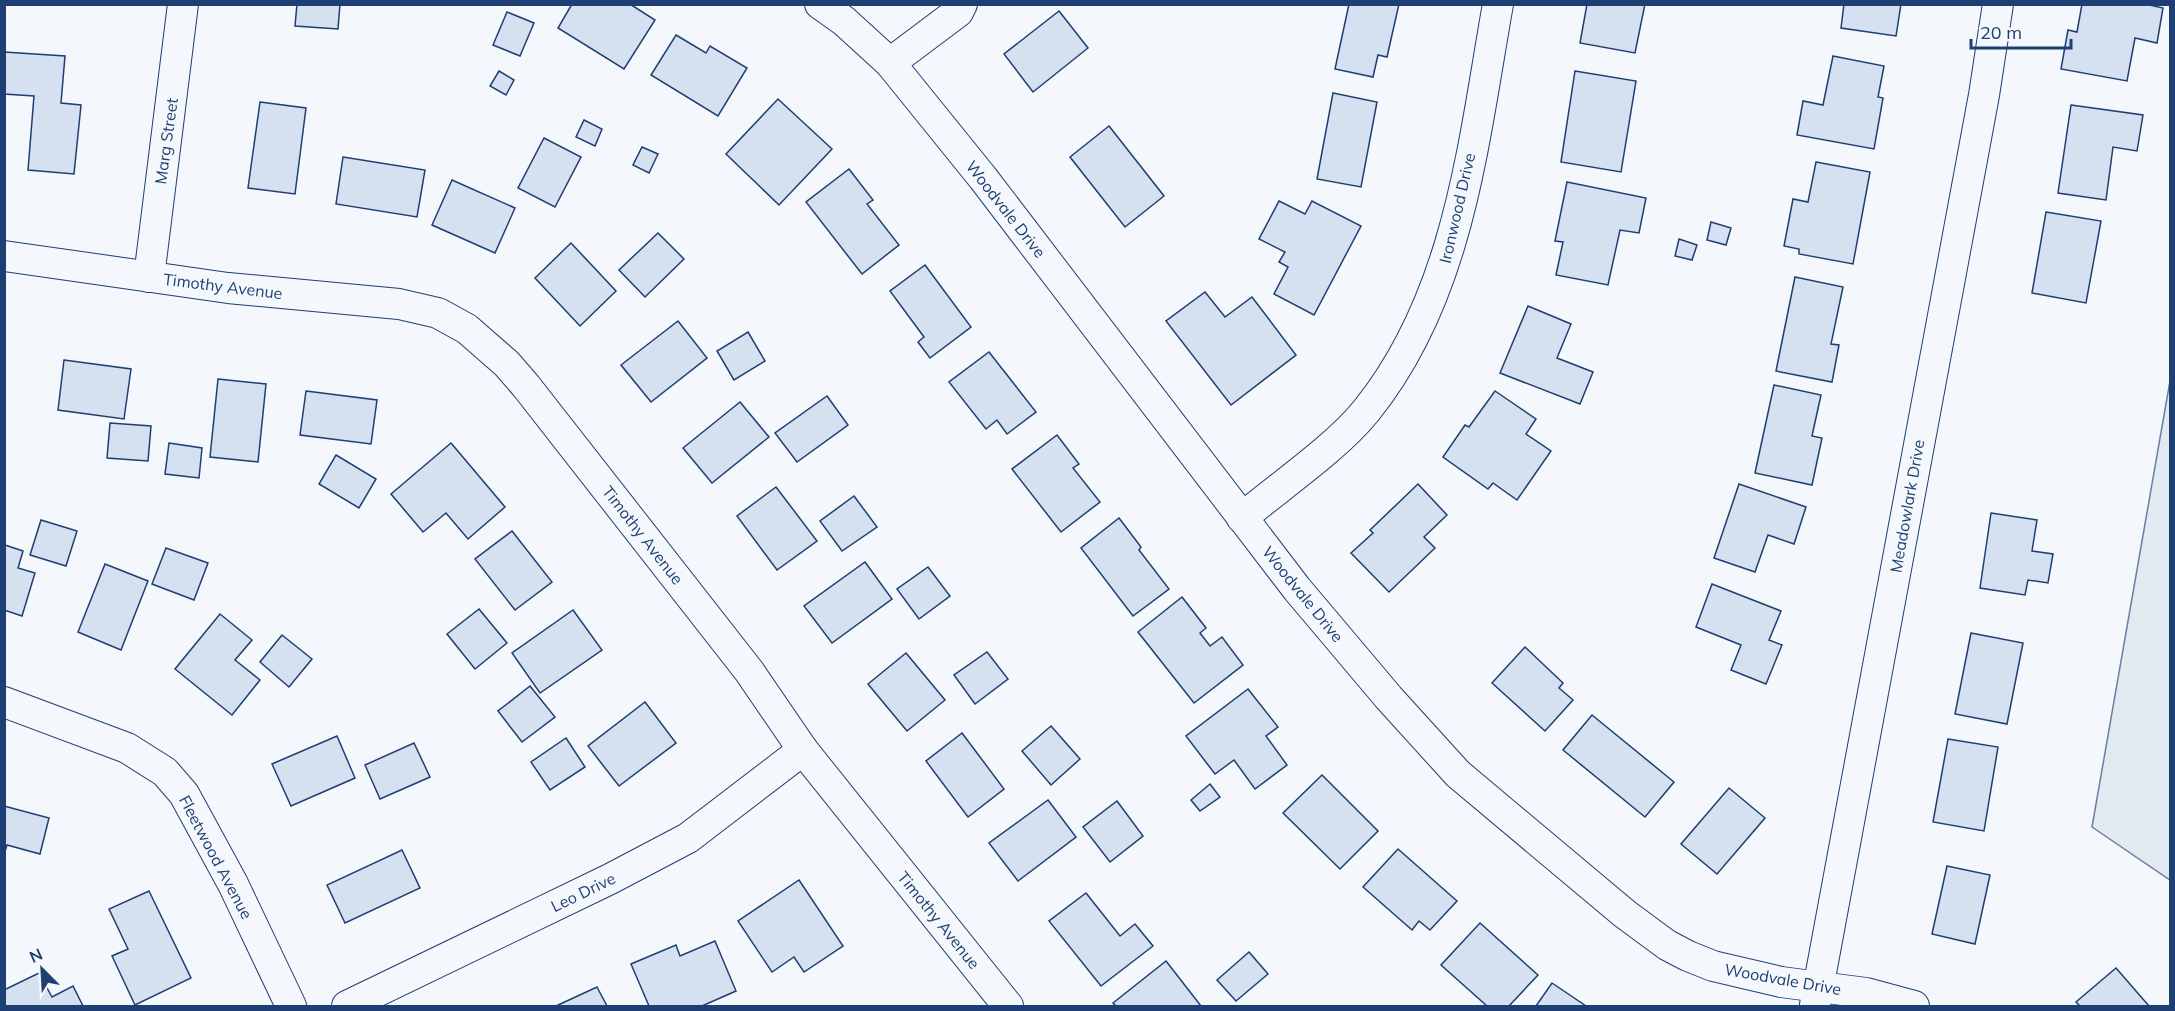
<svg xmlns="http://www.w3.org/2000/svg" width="2175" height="1011" font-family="Mulish,sans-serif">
  <rect width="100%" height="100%" fill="#f4f7fb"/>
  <polygon fill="#e3e9f0" stroke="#687fa3" stroke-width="1.5" points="2170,381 2170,880 2092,827"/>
  <g fill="#d5e0f0" stroke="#1d3f73" stroke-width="1.5">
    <polygon points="297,4 340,4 338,29 295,26"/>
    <polygon points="572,4 630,4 655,20 624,69 558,28"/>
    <polygon points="1349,4 1399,4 1387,57 1378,55 1373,77 1335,69"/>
    <polygon points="1587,4 1645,4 1635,53 1580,43"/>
    <polygon points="1844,4 1901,4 1896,36 1841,28"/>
    <polygon points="2082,4 2145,4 2163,8 2157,43 2135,38 2127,81 2061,69 2068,30 2077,32"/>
    <polygon points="1059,11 1088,48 1033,92 1004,54"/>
    <polygon points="507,12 534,23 520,56 493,45"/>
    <polygon points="676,35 706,53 710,46 747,68 718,116 651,75"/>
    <polygon points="4,52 65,56 61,103 81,105 74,174 28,170 34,96 4,94"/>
    <polygon points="1833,56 1884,66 1878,97 1883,98 1874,149 1797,135 1803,101 1823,105"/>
    <polygon points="499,71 514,80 506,95 490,86"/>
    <polygon points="1575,71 1636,81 1621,172 1561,162"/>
    <polygon points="1333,93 1377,102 1361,187 1317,179"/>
    <polygon points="778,99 832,149 779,205 726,154"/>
    <polygon points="260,102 306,108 295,194 248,188"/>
    <polygon points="2071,105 2143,115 2137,151 2113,147 2106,200 2058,193"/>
    <polygon points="584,120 602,129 595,146 576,137"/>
    <polygon points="1109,126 1164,196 1125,227 1070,157"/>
    <polygon points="544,138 581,157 555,207 518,188"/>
    <polygon points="642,147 658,154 649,173 633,165"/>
    <polygon points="343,157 425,170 417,217 336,204"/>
    <polygon points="1816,162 1870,172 1853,264 1799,254 1799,249 1784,246 1793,199 1808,202"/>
    <polygon points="849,169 873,200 867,204 899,245 862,274 806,202"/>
    <polygon points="452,180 515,208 495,253 432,225"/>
    <polygon points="1567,182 1646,198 1639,233 1620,230 1608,285 1556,275 1563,242 1555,241"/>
    <polygon points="1279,201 1305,214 1312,201 1361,226 1314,315 1274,294 1288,267 1279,262 1285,252 1259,239"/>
    <polygon points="2046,212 2101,221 2086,303 2032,293"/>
    <polygon points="1711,222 1731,228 1726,245 1707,240"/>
    <polygon points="658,233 684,259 645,297 619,270"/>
    <polygon points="1679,239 1697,245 1692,260 1675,256"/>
    <polygon points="571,243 616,291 580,326 535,278"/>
    <polygon points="925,265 971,327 930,358 918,342 924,337 890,291"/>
    <polygon points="1795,277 1843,287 1831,344 1839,345 1832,382 1776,371"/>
    <polygon points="1205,292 1225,317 1252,297 1296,355 1231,405 1166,321"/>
    <polygon points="1528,306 1571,324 1557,358 1593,372 1580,404 1500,373"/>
    <polygon points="678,321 707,358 651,402 621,365"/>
    <polygon points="748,332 765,361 734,380 717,351"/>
    <polygon points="989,352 1036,412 1007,434 997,420 986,429 949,382"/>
    <polygon points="64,360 131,369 124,419 58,410"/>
    <polygon points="218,379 266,384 258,462 210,457"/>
    <polygon points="1774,385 1821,395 1812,436 1822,438 1812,485 1755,473"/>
    <polygon points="306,391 377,400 371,444 300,435"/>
    <polygon points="1495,391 1536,419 1526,434 1551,451 1517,500 1493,483 1488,489 1443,457 1465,425 1469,427"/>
    <polygon points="827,396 848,425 797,462 775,433"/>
    <polygon points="740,402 769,437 712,483 683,448"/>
    <polygon points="110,423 151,426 148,461 107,458"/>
    <polygon points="1057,435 1079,464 1073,468 1100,502 1061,532 1012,469"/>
    <polygon points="169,443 202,448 199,478 165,474"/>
    <polygon points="451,443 505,507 468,539 446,513 423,532 391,494"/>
    <polygon points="336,455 376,479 359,508 319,484"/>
    <polygon points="1418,484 1447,515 1424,537 1435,548 1389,592 1351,553 1373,533 1370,530"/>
    <polygon points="1739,484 1806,507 1794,544 1768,535 1755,572 1714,558"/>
    <polygon points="776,487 817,541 777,570 737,516"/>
    <polygon points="854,496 877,527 842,551 820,521"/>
    <polygon points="1991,513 2037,520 2032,551 2053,554 2048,583 2028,580 2025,595 1980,588"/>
    <polygon points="1119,518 1141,547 1139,550 1169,589 1133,616 1081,548"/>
    <polygon points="41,520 77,531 66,566 30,555"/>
    <polygon points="512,531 552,582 515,610 475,559"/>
    <polygon points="5,545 23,551 18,568 35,573 22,616 4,610"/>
    <polygon points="166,548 208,563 194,600 152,584"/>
    <polygon points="865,562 892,599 832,643 804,606"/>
    <polygon points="105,564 148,581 121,650 78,632"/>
    <polygon points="928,567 950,596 919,619 897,589"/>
    <polygon points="1712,584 1781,611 1769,640 1782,645 1766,684 1731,670 1741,645 1696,627"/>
    <polygon points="1182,597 1206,628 1200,633 1210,646 1222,637 1243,665 1194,703 1138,632"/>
    <polygon points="479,609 507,643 475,669 447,634"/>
    <polygon points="573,610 602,650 540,693 512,653"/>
    <polygon points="220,614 252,640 235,660 260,680 232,715 175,669"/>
    <polygon points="1971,633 2023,643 2007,724 1955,714"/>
    <polygon points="282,635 312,659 289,687 260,662"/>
    <polygon points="1525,647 1563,683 1559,688 1573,700 1545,731 1492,683"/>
    <polygon points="987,652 1008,679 975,704 954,675"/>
    <polygon points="906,653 945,700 907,731 868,684"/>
    <polygon points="530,686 555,717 522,742 498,711"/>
    <polygon points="1248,689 1278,727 1266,736 1287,765 1255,789 1234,760 1215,774 1186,736"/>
    <polygon points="645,702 676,743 619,786 588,746"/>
    <polygon points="1592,715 1674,782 1645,817 1563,750"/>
    <polygon points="1051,726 1080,759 1051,785 1022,751"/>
    <polygon points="962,733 1004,789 968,817 926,761"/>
    <polygon points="337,736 355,778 291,806 272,764"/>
    <polygon points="566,738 585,767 550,790 531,762"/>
    <polygon points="1948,739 1998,747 1984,831 1933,822"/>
    <polygon points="414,743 430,777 380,799 365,765"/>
    <polygon points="1322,775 1378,831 1340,869 1283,813"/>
    <polygon points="1210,784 1220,797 1200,811 1191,800"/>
    <polygon points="1729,788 1765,818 1717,874 1681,844"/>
    <polygon points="1048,800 1076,837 1018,881 989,843"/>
    <polygon points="1117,801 1143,836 1110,862 1083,827"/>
    <polygon points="4,806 49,818 40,854 7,845 4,855"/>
    <polygon points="1398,849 1457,901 1430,930 1419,921 1412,930 1363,887"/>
    <polygon points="402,850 420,888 345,923 327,885"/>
    <polygon points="1947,866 1990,875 1975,944 1932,934"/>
    <polygon points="799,880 843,946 804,972 794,957 772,972 738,921"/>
    <polygon points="149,891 191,978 135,1005 112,956 128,949 109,909"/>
    <polygon points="1086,893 1120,936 1135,924 1153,946 1101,986 1049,921"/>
    <polygon points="1480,923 1538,975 1509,1006 1487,1006 1441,965"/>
    <polygon points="715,941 736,991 702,1006 649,1006 631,964 676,945 680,956"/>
    <polygon points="1249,952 1268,974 1236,1001 1217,980"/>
    <polygon points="1166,961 1201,1006 1116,1006 1113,1003"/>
    <polygon points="2116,968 2149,1006 2080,1006 2076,1002"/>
    <polygon points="39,973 52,997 73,986 83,1006 4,1006 4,990"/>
    <polygon points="1552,983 1586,1006 1536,1006"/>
    <polygon points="597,987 607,1006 556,1006"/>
  </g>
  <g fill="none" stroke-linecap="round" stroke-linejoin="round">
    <defs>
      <g id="minor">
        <polyline points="820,4 844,21 890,63 983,178 1297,589 1389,698 1458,774 1625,914 1667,945 1688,956 1713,966 1781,982 1866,993 1914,1006"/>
        <polyline points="890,63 958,12 962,4"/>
        <polyline points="4,256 228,288 399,304 438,313 467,329 507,364 526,386 749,671 803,750 1008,1006"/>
        <polyline points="149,277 183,4"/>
        <path d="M1242,518c38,-32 94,-70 124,-107 93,-115 107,-267 132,-407"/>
        <polyline points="4,702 127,748 165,772 184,794 233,884 291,1006"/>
        <polyline points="1815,1005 1984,95 1998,4"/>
        <polyline points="347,1006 610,879 688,838 803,750"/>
      </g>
    </defs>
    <use href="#minor" stroke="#1d3f73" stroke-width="32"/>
    <use href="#minor" stroke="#f4f7fb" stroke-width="30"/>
  </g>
  <g text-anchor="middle" stroke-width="4.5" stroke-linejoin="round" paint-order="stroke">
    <g font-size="16" fill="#1d3f73" stroke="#f4f7fb">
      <text transform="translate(166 141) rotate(-82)" y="6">Marg Street</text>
      <text transform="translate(1457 208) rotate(-77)" y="6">Ironwood Drive</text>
      <text transform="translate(1006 209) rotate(52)" y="6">Woodvale Drive</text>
      <text transform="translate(223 286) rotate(7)" y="6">Timothy Avenue</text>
      <text transform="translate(1907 506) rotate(-80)" y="6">Meadowlark Drive</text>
      <text transform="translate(643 535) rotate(52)" y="6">Timothy Avenue</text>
      <text transform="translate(1303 594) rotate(51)" y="6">Woodvale Drive</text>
      <text transform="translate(216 857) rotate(62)" y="6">Fleetwood Avenue</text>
      <text transform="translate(583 892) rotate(-26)" y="6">Leo Drive</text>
      <text transform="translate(939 920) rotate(51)" y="6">Timothy Avenue</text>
      <text transform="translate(1783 979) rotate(10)" y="6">Woodvale Drive</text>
    </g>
  </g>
  <rect width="2175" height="1011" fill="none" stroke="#1d3f73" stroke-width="12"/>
  <g transform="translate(42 969) rotate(336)" stroke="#f4f7fb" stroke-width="4.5" paint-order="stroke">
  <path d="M0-4.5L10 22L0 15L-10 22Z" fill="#1d3f73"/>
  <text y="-9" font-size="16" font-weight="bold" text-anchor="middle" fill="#1d3f73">N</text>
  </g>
  <path d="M1971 39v9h100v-9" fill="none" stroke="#1d3f73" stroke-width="3"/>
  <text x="1980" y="39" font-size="18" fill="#1d3f73" stroke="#f4f7fb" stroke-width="4.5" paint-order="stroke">20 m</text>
</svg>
